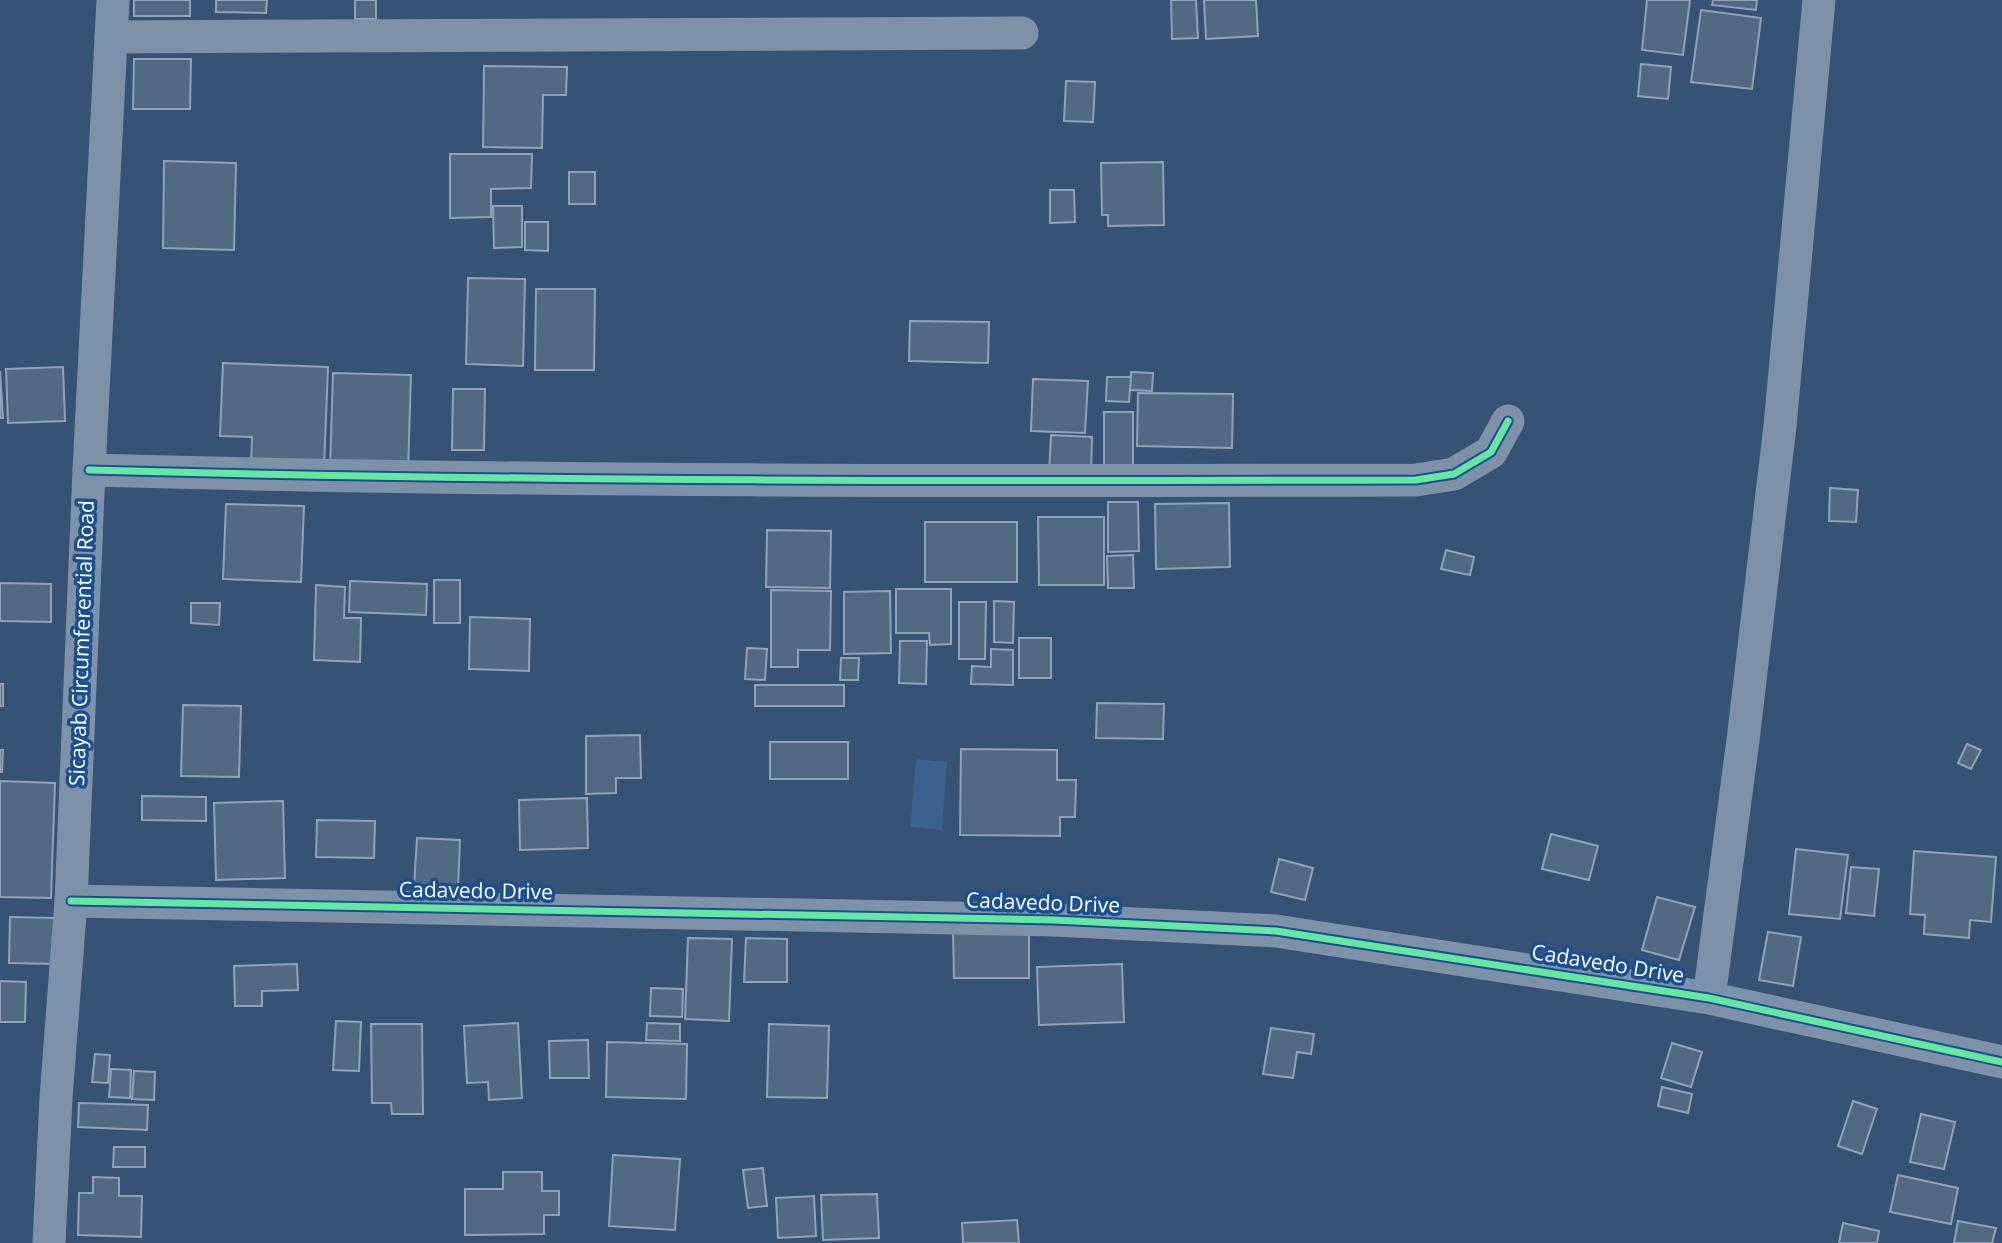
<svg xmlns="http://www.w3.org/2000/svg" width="2002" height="1243" font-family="'Open Sans',sans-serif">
  <rect width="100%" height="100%" fill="#365274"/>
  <polygon fill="#3b618d" points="916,759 947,762 942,830 910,827"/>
  <g fill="#526984" stroke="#92a2b6" stroke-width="2">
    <rect x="134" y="0" width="56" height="16"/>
    <polygon points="216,0 267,0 266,13 216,12"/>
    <rect x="355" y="0" width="21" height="19"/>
    <polygon points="1171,0 1196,0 1198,38 1172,39"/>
    <polygon points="1204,0 1256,0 1258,36 1206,39"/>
    <polygon points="1647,0 1690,0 1683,55 1642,50"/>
    <polygon points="1713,0 1757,0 1756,10 1712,5"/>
    <polygon points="1701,10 1761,18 1752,89 1691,82"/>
    <polygon points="134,59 191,59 190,109 133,109"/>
    <polygon points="1641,64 1671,67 1668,99 1638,96"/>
    <polygon points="484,66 567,67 566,95 543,95 542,148 483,147"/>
    <polygon points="1066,81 1095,82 1093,122 1064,121"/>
    <polygon points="450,154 532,154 531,188 491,189 491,217 450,218"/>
    <polygon points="164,161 236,163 234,250 163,248"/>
    <polygon points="1163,162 1164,225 1108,226 1108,215 1102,215 1101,163"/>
    <rect x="569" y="172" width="26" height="32"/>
    <polygon points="1050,190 1074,190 1075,222 1050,223"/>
    <polygon points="493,206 522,206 522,247 494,248"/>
    <polygon points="525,222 548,222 548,251 525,250"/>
    <polygon points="468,278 525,279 523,366 466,364"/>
    <polygon points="536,289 595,289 594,370 535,370"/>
    <polygon points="910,321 989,322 988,363 909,361"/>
    <polygon points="223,363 328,367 324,468 251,466 252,437 220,436"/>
    <polygon points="63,367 65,421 8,423 6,369"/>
    <polygon points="0,371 3,418 0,418"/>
    <polygon points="1131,372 1153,373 1152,391 1130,390"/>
    <polygon points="333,373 411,375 408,471 330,469"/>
    <polygon points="1107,377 1131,377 1129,402 1106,401"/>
    <polygon points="1033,379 1088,381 1085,433 1031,431"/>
    <polygon points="453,389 485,389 484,450 452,450"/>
    <polygon points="1138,393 1233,394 1232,448 1137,446"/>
    <polygon points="1104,412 1133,412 1133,466 1104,467"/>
    <polygon points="1051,435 1092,437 1091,475 1049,473"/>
    <polygon points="1830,488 1858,490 1856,522 1829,521"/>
    <polygon points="1108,502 1138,502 1139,551 1108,552"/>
    <polygon points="1229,503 1230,567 1156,569 1155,504"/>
    <polygon points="226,504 304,506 301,582 223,579"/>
    <polygon points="1038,517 1104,517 1104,585 1039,585"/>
    <rect x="925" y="522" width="92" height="60"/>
    <polygon points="767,530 831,531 830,588 766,587"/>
    <polygon points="1446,550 1474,557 1470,575 1441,569"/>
    <polygon points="1133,555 1134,588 1108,588 1107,556"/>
    <rect x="434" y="580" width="26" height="43"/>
    <polygon points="350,581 427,584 426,615 349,612"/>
    <polygon points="0,583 51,584 51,622 0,621"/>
    <polygon points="316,585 345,587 344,618 361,618 360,662 314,660"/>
    <polygon points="896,589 951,589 951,644 930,645 929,633 896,633"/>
    <polygon points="771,590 831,591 830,650 798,650 798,667 771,667"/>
    <polygon points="890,591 891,653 844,654 844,592"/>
    <polygon points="994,601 1014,602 1013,643 994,642"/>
    <polygon points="959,602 986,602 985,659 959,659"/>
    <polygon points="191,603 220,603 219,625 191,623"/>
    <polygon points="470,617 530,619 529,671 469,669"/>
    <rect x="1019" y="638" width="32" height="40"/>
    <polygon points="900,641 927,641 926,684 899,683"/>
    <polygon points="747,648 767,649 765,680 745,679"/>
    <polygon points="991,649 1013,650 1013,685 971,684 972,666 991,667"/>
    <polygon points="841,658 859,658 858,680 840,680"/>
    <rect x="0" y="684" width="3" height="22"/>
    <rect x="755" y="685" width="89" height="21"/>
    <polygon points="1097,703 1164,704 1163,739 1096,738"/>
    <polygon points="183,705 241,706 239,777 181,776"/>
    <polygon points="640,735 641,778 616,778 616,793 586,794 586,736"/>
    <rect x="770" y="742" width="78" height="37"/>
    <polygon points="1967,744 1981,750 1971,769 1958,763"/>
    <polygon points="961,749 1057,750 1057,780 1076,780 1075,817 1060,817 1060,836 960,835"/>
    <polygon points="0,750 3,750 2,772 0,772"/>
    <polygon points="0,781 55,783 51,898 0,897"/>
    <polygon points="142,796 206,797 206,821 142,820"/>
    <polygon points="587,798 588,848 520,850 519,800"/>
    <polygon points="283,801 285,878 216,880 214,803"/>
    <polygon points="317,820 375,821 374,858 316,857"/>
    <polygon points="1551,834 1598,846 1589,880 1542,869"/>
    <polygon points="417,838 460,840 458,889 414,887"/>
    <polygon points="1796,849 1848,855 1840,919 1789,914"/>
    <polygon points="1914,851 1996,857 1991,922 1970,920 1969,938 1924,934 1925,915 1910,914"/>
    <polygon points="1279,859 1313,868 1305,900 1271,892"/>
    <polygon points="1851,867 1879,869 1874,916 1846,913"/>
    <polygon points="1657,897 1695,907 1679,960 1642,950"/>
    <polygon points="10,917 56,918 55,964 9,963"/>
    <polygon points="1768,932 1801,937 1793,986 1759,980"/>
    <polygon points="953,933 1029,933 1029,978 954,978"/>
    <polygon points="688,938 732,939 729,1021 685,1019"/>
    <polygon points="746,938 787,939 787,982 744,982"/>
    <polygon points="297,964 298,990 262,991 262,1006 235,1006 234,966"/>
    <polygon points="1122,964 1124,1022 1039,1025 1037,967"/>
    <polygon points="0,981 26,982 25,1022 0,1022"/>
    <polygon points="651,988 683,989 682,1017 650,1016"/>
    <polygon points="336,1021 361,1022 359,1071 333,1070"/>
    <polygon points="518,1023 522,1098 489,1100 488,1082 467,1083 464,1026"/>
    <polygon points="647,1023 680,1024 680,1041 646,1040"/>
    <polygon points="371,1024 422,1024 423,1114 392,1114 391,1103 372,1103"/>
    <polygon points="769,1024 829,1026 827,1098 767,1097"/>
    <polygon points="1271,1028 1314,1034 1311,1054 1297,1052 1293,1078 1263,1074"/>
    <polygon points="588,1040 589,1078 550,1078 549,1041"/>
    <polygon points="607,1042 687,1044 686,1099 606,1097"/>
    <polygon points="1672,1043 1702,1052 1691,1087 1661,1078"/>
    <polygon points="95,1054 110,1055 108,1083 92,1082"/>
    <polygon points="111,1069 131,1070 130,1098 109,1097"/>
    <polygon points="134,1071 155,1072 154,1100 132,1099"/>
    <polygon points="1662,1087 1692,1094 1688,1113 1658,1106"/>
    <polygon points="1853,1101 1877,1109 1862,1154 1838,1146"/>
    <polygon points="79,1103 148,1105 147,1130 78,1127"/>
    <polygon points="1921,1114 1955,1122 1944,1169 1910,1162"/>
    <polygon points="114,1147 145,1147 145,1167 113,1167"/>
    <polygon points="613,1155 680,1159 675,1230 609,1226"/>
    <polygon points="763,1168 767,1206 748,1208 743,1170"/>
    <polygon points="503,1172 542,1172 542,1191 559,1191 559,1215 544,1215 544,1234 465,1235 465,1189 503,1189"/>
    <polygon points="1898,1175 1958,1188 1951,1224 1890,1212"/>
    <polygon points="93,1177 119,1178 119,1196 142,1196 141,1237 78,1235 79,1193 93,1193"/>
    <polygon points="877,1194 879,1238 823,1240 821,1195"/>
    <polygon points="814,1196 816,1236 778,1238 776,1198"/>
    <polygon points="1017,1220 1019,1243 963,1243 962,1223"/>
    <polygon points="1958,1221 1996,1228 1992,1243 1954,1243"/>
    <polygon points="1843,1223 1879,1231 1877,1243 1839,1243"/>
  </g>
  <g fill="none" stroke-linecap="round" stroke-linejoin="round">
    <g stroke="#7d92a8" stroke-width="33">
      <polyline points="111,37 1022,33"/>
      <path d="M89,470c442,12 884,11 1327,10l38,-6 37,-22 17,-31"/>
      <polyline points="71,901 1054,920 1276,931 1709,998 2002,1062"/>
      <polyline points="1709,998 1743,740 1780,426 1819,0"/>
      <polyline points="49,1243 56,1098 71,901 89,470 113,0"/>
    </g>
    <defs>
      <g id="cycleway">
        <path d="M89,470c442,12 884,11 1327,10l38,-6 37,-22 17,-31"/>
        <polyline points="71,901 1054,920 1276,931 1709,998 2002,1062"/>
      </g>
    </defs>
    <use href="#cycleway" stroke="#1b4f8f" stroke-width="11"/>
    <use href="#cycleway" stroke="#66e7a1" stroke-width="7"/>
  </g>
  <g text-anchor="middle" stroke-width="7" stroke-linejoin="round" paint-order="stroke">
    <g font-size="21" fill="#fff" stroke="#1b4f8f">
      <text transform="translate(82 643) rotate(-88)" y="7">Sicayab Circumferential Road</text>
      <text transform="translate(476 891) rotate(1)" y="7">Cadavedo Drive</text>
      <text transform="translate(1043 903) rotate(2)" y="7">Cadavedo Drive</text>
      <text transform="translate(1608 964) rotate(9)" y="7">Cadavedo Drive</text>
    </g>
  </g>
</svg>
